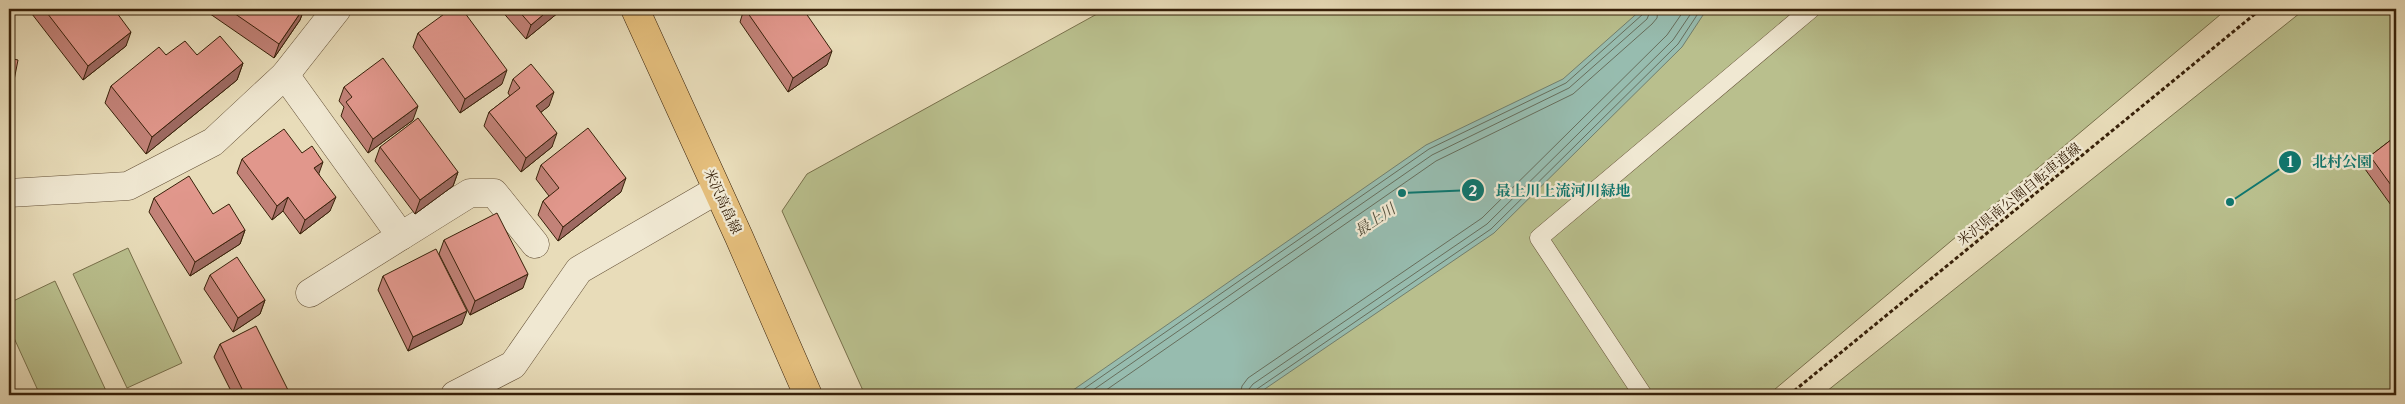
<svg xmlns="http://www.w3.org/2000/svg" width="2405" height="404" font-family="'Libre Caslon Text','Noto Serif JP',serif">
  <rect width="100%" height="100%" fill="#e8dcb9"/>
  <filter id="stains"><feTurbulence type="fractalNoise" baseFrequency=".004" numOctaves="4"/><feColorMatrix values="0 0 0 0 .2 0 0 0 0 .09 0 0 0 0 .02 0 0 0 .5 -.17"/></filter>
  <radialGradient id="worn" r=".72"><stop offset=".6" stop-color="#630" stop-opacity="0"/><stop offset="1" stop-color="#630" stop-opacity=".3"/></radialGradient>
  <g fill="#b9bf8d" stroke="#78704b">
    <polygon points="1106,9 2227,9 1768,395 865,395 782,211 807,174"/>
    <polygon points="2305,9 2396,9 2396,395 1822,395"/>
    <polygon points="128,248 182,363 127,388 73,274"/>
    <polygon points="55,281 108,395 40,395 9,327 9,303"/>
  </g>
  <polygon fill="#97bcaf" stroke="#717e6d" points="1642,9 1707,9 1682,47 1494,233 1256,395 1066,395 1426,145 1563,79"/>
  <g fill="none" stroke-linecap="round" stroke-linejoin="round">
    <g stroke="#676e5c" stroke-width="1">
      <polyline points="1075,395 1429,149 1566,83 1643,14 1645,9"/>
      <polyline points="1086,395 1432,155 1569,88 1647,19 1651,9"/>
      <polyline points="1099,395 1436,161 1573,94 1652,24 1657,18 1658,9"/>
      <polyline points="1240,395 1242,386 1248,378 1482,218 1667,35 1685,9"/>
      <polyline points="1248,395 1249,389 1253,384 1487,224 1673,40 1694,9"/>
      <polyline points="1254,395 1257,389 1491,229 1678,44 1701,9"/>
    </g>
    <defs>
      <polyline id="service" points="1643,395 1539,238 1811,9"/>
      <g id="minor">
        <polyline points="285,75 401,236 310,293"/>
        <polyline points="9,193 128,186 213,142 285,75 337,9"/>
        <polyline points="401,236 470,193 494,193 535,244"/>
        <polyline points="455,395 513,365 579,270 717,190"/>
      </g>
      <polyline id="primary" points="635,9 739,237 808,395"/>
    </defs>
    <use href="#service" stroke="#634f35" stroke-width="19"/>
    <use href="#minor" stroke="#634f35" stroke-width="29"/>
    <use href="#primary" stroke="#372009" stroke-width="29"/>
    <polyline stroke="#372009" stroke-width="3" stroke-dasharray="4 2.5" stroke-linecap="butt" points="1789,395 2261,9"/>
    <use href="#service" stroke="#f0e8d2" stroke-width="18"/>
    <use href="#minor" stroke="#f0e8d2" stroke-width="28"/>
    <use href="#primary" stroke="#e4be7c" stroke-width="28"/>
  </g>
  <g fill="#c28278" stroke="#372009">
    <polygon points="34,9 114,9 126,46 83,80 32,14"/>
    <polygon points="203,9 304,9 300,20 274,58"/>
    <polygon points="500,9 560,9 559,12 526,39"/>
    <polygon points="744,9 827,65 788,92 740,22"/>
    <polygon points="418,33 502,84 460,113 413,47"/>
    <polygon points="166,55 197,55 243,63 237,80 146,154 105,103 111,86"/>
    <polygon points="513,79 549,106 541,112 552,147 521,172 484,126 489,112 510,96 508,93"/>
    <polygon points="344,87 413,120 368,153 341,116 344,107 339,101"/>
    <polygon points="2396,136 2396,212 2365,169 2370,156"/>
    <polygon points="380,147 458,172 453,186 415,214 375,161"/>
    <polygon points="242,159 319,174 330,211 300,234 283,211 272,220 237,173"/>
    <polygon points="541,165 621,192 558,241 538,215 543,201 549,196 536,179"/>
    <polygon points="154,198 213,214 245,230 240,244 190,276 149,212"/>
    <polygon points="444,240 523,288 470,315 439,254"/>
    <polygon points="210,275 265,300 260,314 233,332 204,289"/>
    <polygon points="383,276 462,324 408,351 378,290"/>
    <polygon points="220,344 287,395 233,395 214,357"/>
  </g>
  <g fill="#9e6a62" stroke="#372009">
    <polygon points="303,9 304,9 300,20 274,58 279,44"/>
    <polygon points="550,9 560,9 559,12 526,39 531,25"/>
    <polygon points="131,32 126,46 83,80 88,66"/>
    <polygon points="832,51 827,65 788,92 793,78"/>
    <polygon points="243,63 237,80 146,154 152,137"/>
    <polygon points="507,70 502,84 460,113 465,99"/>
    <polygon points="554,92 549,106 531,120 536,106"/>
    <polygon points="418,106 413,120 368,153 373,139"/>
    <polygon points="557,133 552,147 521,172 526,158"/>
    <polygon points="323,162 318,176 314,168"/>
    <polygon points="458,172 453,186 415,214 420,200"/>
    <polygon points="626,178 621,192 558,241 563,227"/>
    <polygon points="288,197 283,211 272,220 277,206"/>
    <polygon points="336,197 330,211 300,234 305,220"/>
    <polygon points="245,230 240,244 190,276 195,262"/>
    <polygon points="528,274 523,288 470,315 475,301"/>
    <polygon points="265,300 260,314 233,332 238,318"/>
    <polygon points="467,311 462,324 408,351 413,337"/>
    <polygon points="288,390 287,395 278,395"/>
  </g>
  <g fill="#e1978c" stroke="#372009">
    <polygon points="44,9 114,9 131,32 88,66"/>
    <polygon points="228,9 303,9 279,44"/>
    <polygon points="451,9 462,9 507,70 465,99 418,33"/>
    <polygon points="517,9 550,9 531,25"/>
    <polygon points="745,9 803,9 832,51 793,78"/>
    <polygon points="220,36 243,63 152,137 111,86 159,47 166,55 185,41 197,55"/>
    <polygon points="9,58 18,60 9,106"/>
    <polygon points="383,58 418,106 373,139 346,102 352,97 344,87"/>
    <polygon points="531,64 554,92 536,106 557,133 526,158 489,112 520,88 513,79"/>
    <polygon points="418,118 458,172 420,200 380,147"/>
    <polygon points="588,128 626,178 563,227 543,201 559,188 541,165"/>
    <polygon points="284,129 302,153 312,146 323,162 314,168 336,197 305,220 288,197 277,206 242,159"/>
    <polygon points="2396,136 2396,192 2370,156"/>
    <polygon points="189,176 213,214 229,204 245,230 195,262 154,198"/>
    <polygon points="497,213 528,274 475,301 444,240"/>
    <polygon points="436,249 467,311 413,337 383,276"/>
    <polygon points="237,257 265,300 238,318 210,275"/>
    <polygon points="256,326 288,390 278,395 245,395 220,344"/>
  </g>
  <g text-anchor="middle" stroke-width="4.5" stroke-linejoin="round" paint-order="stroke">
    <g font-size="14" fill="#372009" stroke="#f0e8d2">
      <text transform="translate(2019 194) rotate(-39)" y="5">米沢県南公園自転車道線</text>
      <text transform="translate(723 201) rotate(65)" y="5">米沢高畠線</text>
    </g>
    <g font-size="15" font-style="italic" fill="#544f3b" stroke="#f0e8d2">
      <text transform="translate(1375 220) rotate(-34)" y="5">最上川</text>
    </g>
  </g>
  <path fill="none" stroke="#0f766e" stroke-width="2" d="M2230 202L2290 162M1402 193L1473 190"/>
  <g fill="#0f766e" stroke="#f0e8d2" stroke-width="2">
    <circle cx="2230" cy="202" r="5"/>
    <circle cx="1402" cy="193" r="5"/>
    <circle cx="2290" cy="162" r="12"/>
    <circle cx="1473" cy="190" r="12"/>
  </g>
  <g font-size="15" text-anchor="middle" font-weight="bold" fill="#fff">
    <text x="2290" y="167">1</text>
    <text x="1473" y="196">2</text>
  </g>
  <g font-size="15" text-anchor="middle" font-weight="bold" fill="#0f766e" stroke="#f0e8d2" stroke-width="4.5" stroke-linejoin="round" paint-order="stroke">
    <text x="2342" y="167">北村公園</text>
    <text x="1563" y="196">最上川上流河川緑地</text>
  </g>
  <rect width="2405" height="404" fill="none" stroke="#e8dcb9" stroke-width="30"/>
  <rect x="10" y="10" width="2385" height="384" fill="none" stroke="#372009" stroke-width="2.5"/>
  <rect x="15" y="15" width="2375" height="374" fill="none" stroke="#372009"/>
  <rect width="100%" height="100%" filter="url(#stains)"/>
  <rect width="100%" height="100%" fill="url(#worn)"/>
</svg>
